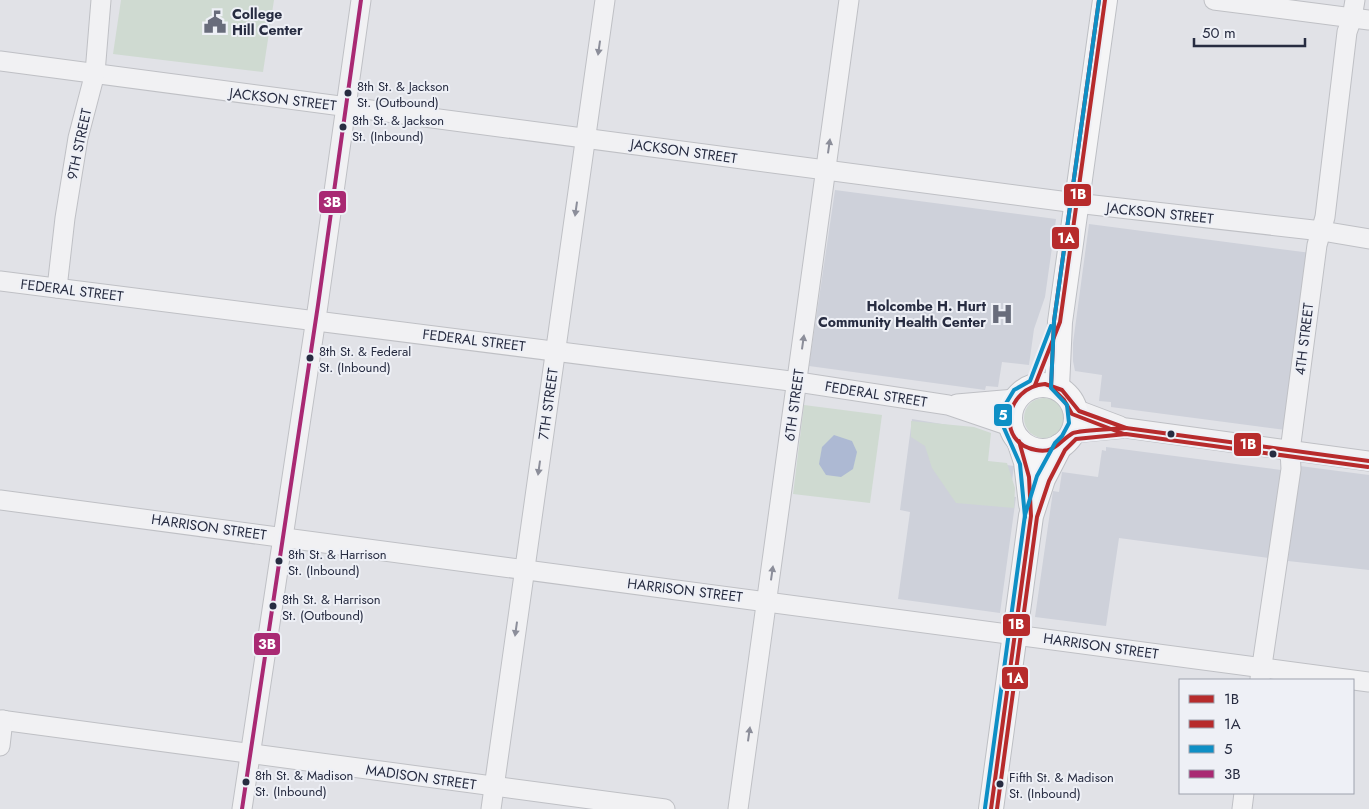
<svg xmlns="http://www.w3.org/2000/svg" width="1369" height="809" font-family="Jost,sans-serif">
  <rect width="100%" height="100%" fill="#e1e2e7"/>
  <g fill="#ced1da">
    <polygon points="835,190 1056,219 1045,297 1034,329 1029,365 1002,362 998,387 986,386 985,390 809,366"/>
    <polygon points="1089,224 1311,253 1286,430 1111,407 1111,402 1099,401 1102,375 1075,371 1073,361 1073,343"/>
    <polygon points="912,419 978,430 986,462 1014,466 1010,496 1016,497 1000,613 898,599 910,512 900,510"/>
    <polygon points="1106,447 1281,470 1269,558 1119,538 1106,626 1035,617 1053,491 1059,492 1062,472 1098,477 1102,450 1106,451"/>
    <polygon points="1300,466 1369,475 1369,570 1288,561"/>
  </g>
  <g fill="#cfdad1">
    <polygon points="121,0 274,0 263,72 113,54"/>
    <circle cx="1044" cy="418" r="20"/>
    <polygon points="804,405 882,415 870,503 793,494"/>
    <polygon points="911,421 974,427 991,433 988,461 1007,463 1015,488 1014,508 956,503 932,468 925,446 911,437"/>
  </g>
  <polygon fill="#adb9d3" points="834,435 852,441 857,452 853,469 841,477 826,475 819,464 822,447"/>
  <g fill="none" stroke-linecap="round" stroke-linejoin="round">
    <defs>
      <g id="minor">
        <polyline points="1214,0 1369,20"/>
        <polyline points="0,61 1076,203 1322,231 1369,239"/>
        <polyline points="0,281 798,382 948,405 1010,426"/>
        <polyline points="57,288 65,218 78,138 95,73 101,0"/>
        <polyline points="957,404 1015,399"/>
        <polyline points="1075,409 1120,426"/>
        <polyline points="1073,433 1126,428 1369,461"/>
        <polyline points="0,500 1369,682"/>
        <polyline points="1260,679 1291,469 1290,451 1317,245 1325,217 1347,32 1352,18 1355,0"/>
        <polyline points="0,720 665,809"/>
        <polyline points="0,746 3,720"/>
        <polyline points="242,809 318,305 361,0"/>
        <polyline points="491,809 605,0"/>
        <polyline points="738,809 849,0"/>
        <polyline points="1242,809 1244,793"/>
      </g>
      <g id="major">
        <circle cx="1043" cy="418" r="33"/>
        <polyline points="1057,387 1060,322 1105,0"/>
        <polyline points="1019,441 1026,462 1031,504"/>
        <polyline points="991,809 1031,516 1043,479 1060,446"/>
      </g>
    </defs>
    <use href="#minor" stroke="#bfc0c5" stroke-width="21"/>
    <use href="#major" stroke="#bdbfc4" stroke-width="26"/>
    <use href="#minor" stroke="#f1f1f3" stroke-width="19"/>
    <use href="#major" stroke="#f5f5f6" stroke-width="24"/>
    <defs>
      <g id="bus-1">
        <path d="M1045,384l17,6 17,21 47,17c-10,1 -47,2 -53,5 -14,8 -18,21 -37,17 -41,-7 -31,-63 9,-66z"/>
        <polyline points="1035,385 1060,322 1105,0"/>
        <polyline points="1126,428 1369,461"/>
        <polyline points="991,809 1031,516 1029,477 1019,441"/>
      </g>
      <g id="bus-2">
        <polyline points="1099,0 1054,321 1051,387 1064,400 1072,414 1124,434"/>
        <polyline points="997,809 1037,517 1049,481 1065,450 1076,439 1126,434 1368,467"/>
      </g>
      <g id="bus-3">
        <polyline points="1025,517 1020,464 1004,428 1003,416 1005,405 1014,390 1030,381 1051,326"/>
        <polyline points="985,808 1025,515 1037,476 1055,443 1062,436 1069,423 1067,405 1051,388 1054,321 1099,0"/>
      </g>
      <polyline id="bus-4" points="242,809 318,305 361,0"/>
    </defs>
    <use href="#bus-1" stroke="#eef0f6" stroke-width="8"/>
    <use href="#bus-2" stroke="#eef0f6" stroke-width="8"/>
    <use href="#bus-3" stroke="#eef0f6" stroke-width="8"/>
    <use href="#bus-4" stroke="#eef0f6" stroke-width="8"/>
    <use href="#bus-1" stroke="#b72b2c" stroke-width="4"/>
    <use href="#bus-2" stroke="#b72b2c" stroke-width="4"/>
    <use href="#bus-3" stroke="#0e8fc5" stroke-width="4"/>
    <use href="#bus-4" stroke="#a92973" stroke-width="4"/>
  </g>
  <defs><path id="oneway-solid" d="M-6-.8H1V-3.2L6.5 0L1 3.2V.8H-6Z" transform="scale(1.25)"/></defs>
  <g fill="#8c8e9a">
    <use href="#oneway-solid" transform="translate(599 48) rotate(98)"/>
    <use href="#oneway-solid" transform="translate(829 146) rotate(-82)"/>
    <use href="#oneway-solid" transform="translate(576 209) rotate(98)"/>
    <use href="#oneway-solid" transform="translate(803 342) rotate(-82)"/>
    <use href="#oneway-solid" transform="translate(539 468) rotate(98)"/>
    <use href="#oneway-solid" transform="translate(772 573) rotate(-82)"/>
    <use href="#oneway-solid" transform="translate(516 629) rotate(98)"/>
    <use href="#oneway-solid" transform="translate(749 734) rotate(-82)"/>
  </g>
  <defs>
    <symbol id="civic-bare" viewBox="-9 -9 18 18"><path d="M-.6-6.5H3V-4.5H.6V-3L4-1V1h2V6H-6V1h2V-1L-.6-3ZM-1.2 2.5V6h2.4V2.5Z" fill="#686c7b" stroke="#eef0f6" stroke-width="2.5" paint-order="stroke"/></symbol>
    <symbol id="hospital-bare" viewBox="-9 -9 18 18"><path d="M-5-5h3v3.5h4V-5h3V5h-3V1.5h-4V5h-3Z" fill="#686c7b" stroke="#eef0f6" stroke-width="2.5" paint-order="stroke"/></symbol>
  </defs>
  <g fill-rule="evenodd">
    <use href="#civic-bare" x="199" y="6" width="32" height="32"/>
    <use href="#hospital-bare" x="986" y="298" width="32" height="32"/>
  </g>
  <g fill="#272c41" stroke="#eef0f6" stroke-width="2">
    <circle cx="348" cy="93" r="4.5"/>
    <circle cx="343" cy="127" r="4.5"/>
    <circle cx="310" cy="358" r="4.5"/>
    <circle cx="1171" cy="434" r="4.5"/>
    <circle cx="1273" cy="454" r="4.5"/>
    <circle cx="279" cy="561" r="4.5"/>
    <circle cx="273" cy="606" r="4.5"/>
    <circle cx="246" cy="782" r="4.5"/>
    <circle cx="1000" cy="784" r="4.5"/>
  </g>
  <g text-anchor="middle" stroke-width="4" stroke-linejoin="round" paint-order="stroke">
    <g font-size="13" fill="#272c41" stroke="#eef0f6" text-anchor="start">
      <text x="357" y="91">8th St. &amp; Jackson<tspan x="357" dy="16">St. (Outbound)</tspan></text>
      <text x="352" y="125">8th St. &amp; Jackson<tspan x="352" dy="16">St. (Inbound)</tspan></text>
      <text x="319" y="356">8th St. &amp; Federal<tspan x="319" dy="16">St. (Inbound)</tspan></text>
      <text x="288" y="559">8th St. &amp; Harrison<tspan x="288" dy="16">St. (Inbound)</tspan></text>
      <text x="282" y="604">8th St. &amp; Harrison<tspan x="282" dy="16">St. (Outbound)</tspan></text>
      <text x="255" y="780">8th St. &amp; Madison<tspan x="255" dy="16">St. (Inbound)</tspan></text>
      <text x="1009" y="782">Fifth St. &amp; Madison<tspan x="1009" dy="16">St. (Inbound)</tspan></text>
    </g>
    <g font-size="14" font-weight="bold" fill="#272c41" stroke="#eef0f6" text-anchor="start">
      <text x="232" y="19">College<tspan x="232" dy="16">Hill Center</tspan></text>
      <text x="986" y="311" text-anchor="end">Holcombe H. Hurt<tspan x="986" dy="16">Community Health Center</tspan></text>
    </g>
    <g font-size="14" fill="#272c41" stroke="#eef0f6">
      <text transform="translate(283 99) rotate(7)" y="5">JACKSON STREET</text>
      <text transform="translate(79 144) rotate(-78)" y="5">9TH STREET</text>
      <text transform="translate(684 151) rotate(8)" y="5">JACKSON STREET</text>
      <text transform="translate(1160 213) rotate(6)" y="5">JACKSON STREET</text>
      <text transform="translate(72 290) rotate(7)" y="5">FEDERAL STREET</text>
      <text transform="translate(1304 339) rotate(-83)" y="5">4TH STREET</text>
      <text transform="translate(474 340) rotate(7)" y="5">FEDERAL STREET</text>
      <text transform="translate(876 394) rotate(9)" y="5">FEDERAL STREET</text>
      <text transform="translate(548 404) rotate(-82)" y="5">7TH STREET</text>
      <text transform="translate(794 405) rotate(-82)" y="5">6TH STREET</text>
      <text transform="translate(209 527) rotate(8)" y="5">HARRISON STREET</text>
      <text transform="translate(685 590) rotate(7)" y="5">HARRISON STREET</text>
      <text transform="translate(1101 646) rotate(8)" y="5">HARRISON STREET</text>
      <text transform="translate(421 777) rotate(8)" y="5">MADISON STREET</text>
    </g>
  </g>
  <g stroke="#eef0f6" stroke-width="2">
    <rect x="1063" y="183" width="29" height="24" rx="5" fill="#b72b2c"/>
    <rect x="318" y="190" width="29" height="24" rx="5" fill="#a92973"/>
    <rect x="1051" y="226" width="29" height="24" rx="5" fill="#b72b2c"/>
    <rect x="993" y="403" width="20" height="24" rx="5" fill="#0e8fc5"/>
    <rect x="1233" y="432" width="29" height="25" rx="5" fill="#b72b2c"/>
    <rect x="1002" y="613" width="29" height="24" rx="5" fill="#b72b2c"/>
    <rect x="253" y="632" width="28" height="24" rx="5" fill="#a92973"/>
    <rect x="1001" y="666" width="28" height="24" rx="5" fill="#b72b2c"/>
  </g>
  <g font-size="14" text-anchor="middle" font-weight="bold" fill="#fff">
    <text x="1078" y="199">1B</text>
    <text x="332" y="207">3B</text>
    <text x="1066" y="243">1A</text>
    <text x="1003" y="420">5</text>
    <text x="1248" y="449">1B</text>
    <text x="1016" y="629">1B</text>
    <text x="267" y="649">3B</text>
    <text x="1015" y="683">1A</text>
  </g>
  <rect x="1179" y="679" width="175" height="115" fill="#eef0f6" stroke="#9ea2ae"/>
  <rect x="1189" y="695" width="25" height="8" fill="#b72b2c" stroke="#9ea2ae"/>
  <text x="1224" y="704" font-size="15" fill="#272c41">1B</text>
  <rect x="1189" y="720" width="25" height="8" fill="#b72b2c" stroke="#9ea2ae"/>
  <text x="1224" y="729" font-size="15" fill="#272c41">1A</text>
  <rect x="1189" y="745" width="25" height="8" fill="#0e8fc5" stroke="#9ea2ae"/>
  <text x="1224" y="754" font-size="15" fill="#272c41">5</text>
  <rect x="1189" y="770" width="25" height="8" fill="#a92973" stroke="#9ea2ae"/>
  <text x="1224" y="779" font-size="15" fill="#272c41">3B</text>
  <path d="M1194 38v8h111v-8" fill="none" stroke="#272c41" stroke-width="2.5"/>
  <text x="1202" y="38" font-size="15" fill="#272c41" stroke="#eef0f6" stroke-width="4" paint-order="stroke">50 m</text>
</svg>
